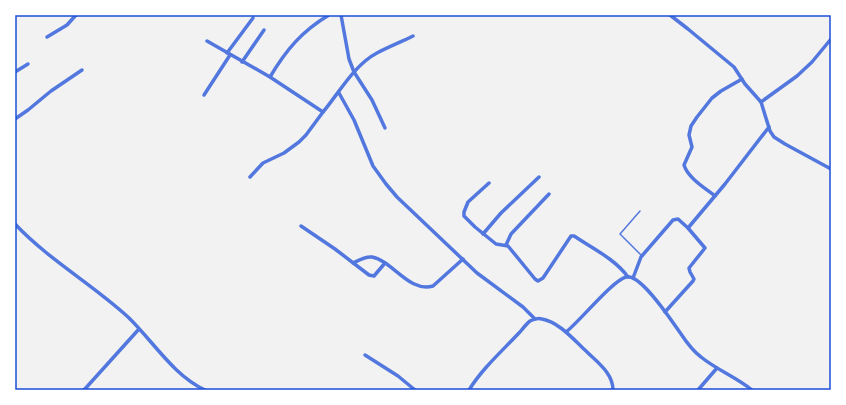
<svg xmlns="http://www.w3.org/2000/svg" width="846" height="405" font-family="Montserrat,sans-serif">
  <rect width="100%" height="100%" fill="#f2f2f2"/>
  <g fill="none" stroke-linecap="round" stroke-linejoin="round">
    <polyline stroke="#5277de" stroke-width="1.5" points="640,211 620,234 641,255"/>
    <g stroke="#5277de" stroke-width="3.5">
      <polyline points="341,15 349,59 354,72 372,100 385,128"/>
      <polyline points="670,15 688,29 734,67 745,84 761,102 770,131 774,137 785,144 831,169"/>
      <polyline points="47,37 67,25 76,15"/>
      <path d="M207,41l63,36 53,35c16,-19 31,-47 54,-59 11,-6 24,-11 36,-17"/>
      <polyline points="227,53 253,18"/>
      <polyline points="242,62 264,30"/>
      <polyline points="15,72 28,64"/>
      <path d="M270,77c16,-27 32,-46 59,-62"/>
      <polyline points="339,93 354,120 373,166 386,184 397,197 477,273 523,307 535,319"/>
      <polyline points="204,95 230,55"/>
      <polyline points="761,102 797,76 812,62 831,39"/>
      <polyline points="15,119 28,110 51,91 82,70"/>
      <polyline points="250,177 263,163 284,153 299,142 306,135 323,112"/>
      <path d="M489,183l-21,19 -4,10v4l11,11 21,17 12,2 27,33 3,2 5,-3 28,-42h3c18,12 41,23 54,41"/>
      <path d="M715,196c-10,-8 -27,-18 -31,-31l8,-18 -3,-12 2,-9 6,-9 15,-19 9,-7 21,-12"/>
      <path d="M15,224c34,36 77,60 113,93 25,24 45,58 77,73"/>
      <polyline points="301,226 335,249 369,275 374,276 385,263"/>
      <polyline points="483,234 501,213 539,177"/>
      <polyline points="506,245 511,234 549,194"/>
      <path d="M353,263c6,-3 13,-7 19,-6 21,4 37,36 61,29l30,-27"/>
      <polyline points="633,278 641,257 673,220 678,219 688,228 725,184 769,127"/>
      <polyline points="665,312 693,281 694,279 690,272 689,268 705,248 688,228"/>
      <path d="M566,332c14,-11 46,-51 60,-55 15,-4 47,46 55,57 6,9 12,17 20,23 16,13 35,20 51,33"/>
      <polyline points="365,355 398,376 415,390"/>
      <polyline points="84,390 139,329"/>
      <path d="M469,390c13,-21 32,-38 49,-56 4,-4 8,-10 12,-13 4,-2 8,-3 12,-2 17,3 32,21 44,32 11,11 27,22 27,39"/>
      <polyline points="698,390 717,368"/>
    </g>
  </g>
  <rect width="846" height="405" fill="none" stroke="#ffffff" stroke-width="32"/>
  <rect x="16" y="16" width="814" height="373" fill="none" stroke="#1d4ed8" stroke-width="1.5"/>
</svg>
